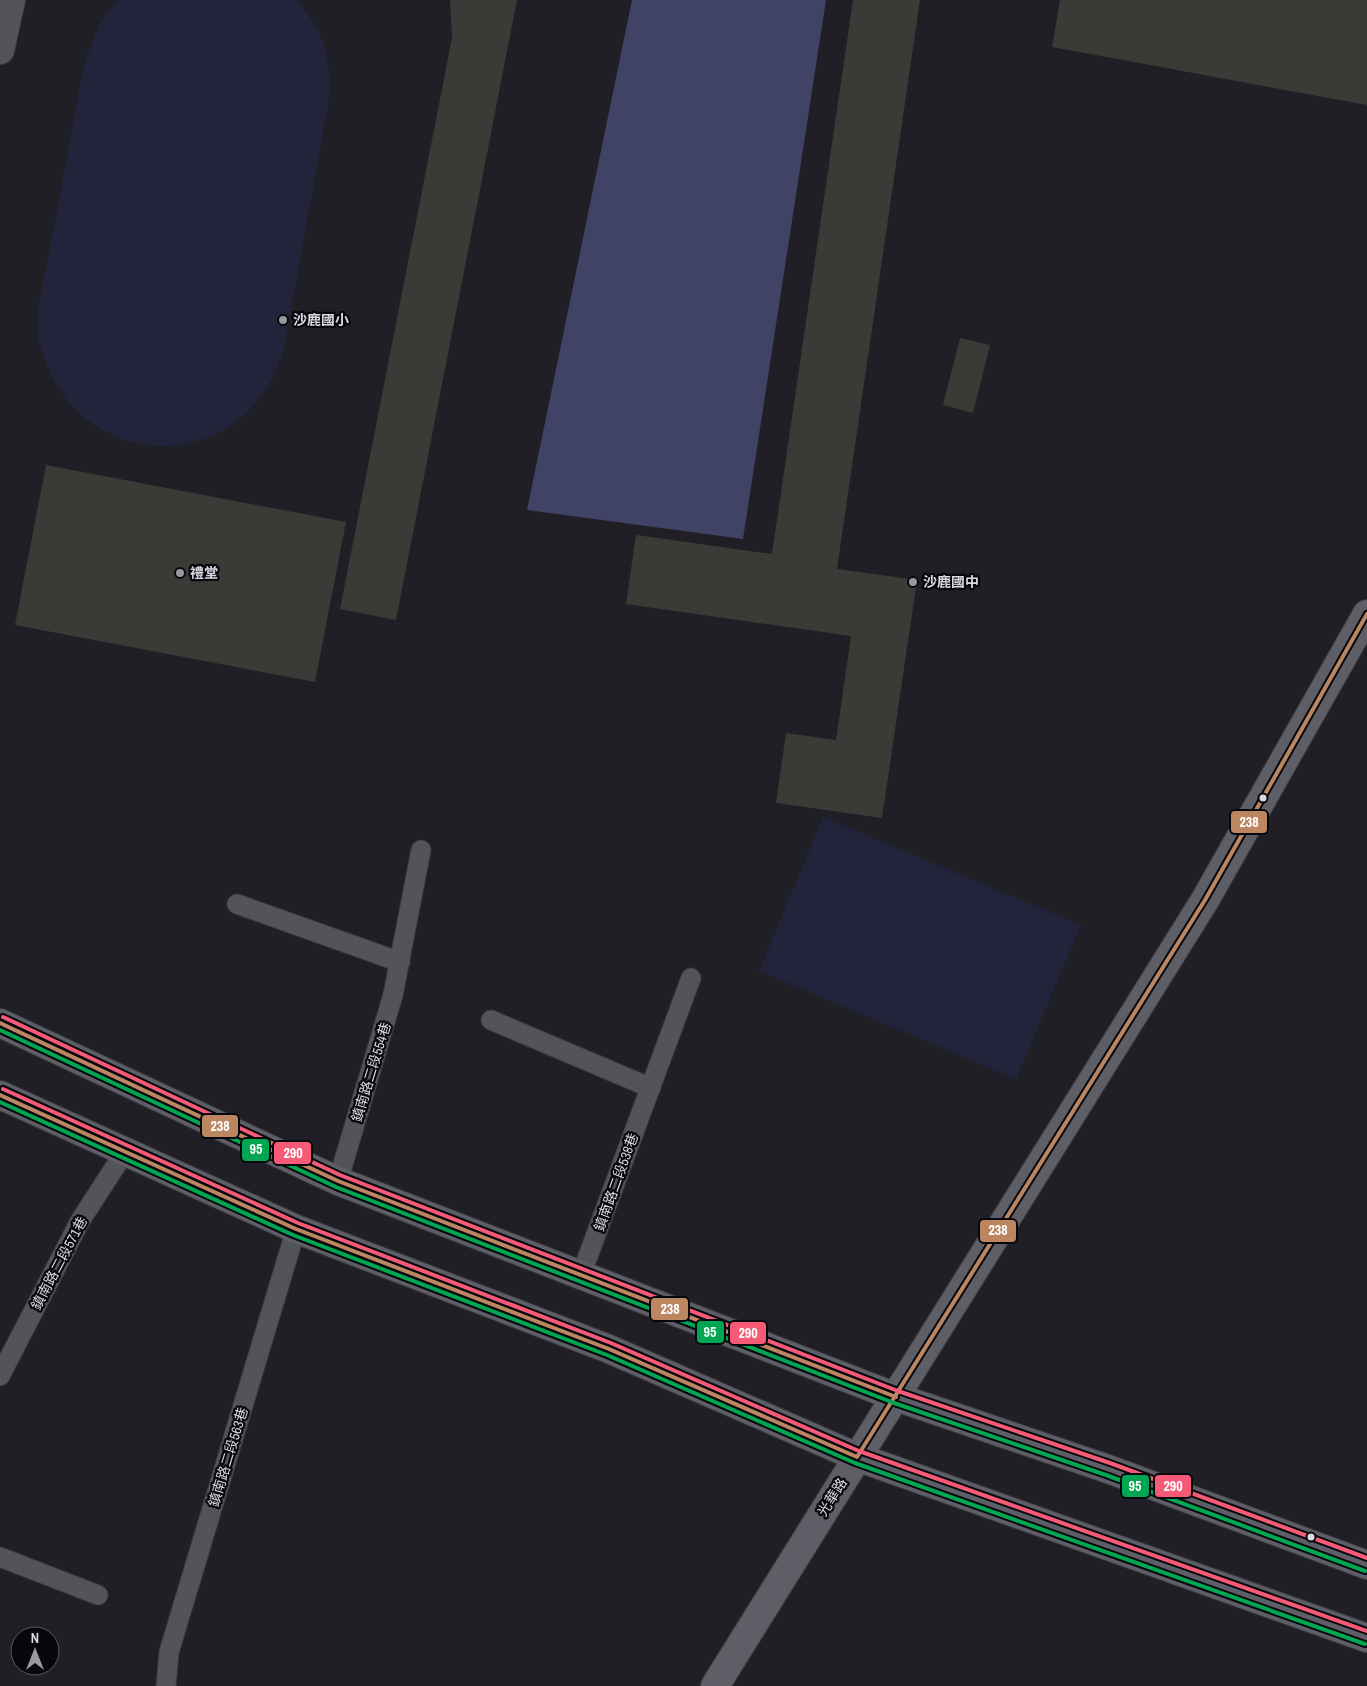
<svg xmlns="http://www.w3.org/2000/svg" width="1367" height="1686" font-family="'Archivo Narrow','Noto Sans TC',sans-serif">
  <rect width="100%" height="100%" fill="#1f1f25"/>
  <g fill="#22243c">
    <path d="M119,0h178l21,29 8,22 3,25v24l-44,242c-31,140 -214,137 -246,-1 -5,-26 4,-57 9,-82 6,-32 12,-64 18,-97 9,-42 15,-109 38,-145 4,-6 10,-11 15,-17z"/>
    <polygon points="823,817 1081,925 1016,1079 759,971"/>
  </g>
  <polygon fill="#404366" points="632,0 826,0 743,539 527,510"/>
  <g fill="#3a3b37">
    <polygon points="450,0 517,0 396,620 340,609 452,38"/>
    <polygon points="853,0 920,0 837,569 917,580 882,818 776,803 786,733 836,740 851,636 626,604 636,535 772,554"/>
    <polygon points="1060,0 1367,0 1367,105 1052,47"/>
    <polygon points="960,338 990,345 973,413 943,405"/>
    <polygon points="46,465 346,522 315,682 15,625"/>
  </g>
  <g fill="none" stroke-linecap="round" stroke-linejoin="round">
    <defs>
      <g id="lane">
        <polyline points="237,904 400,962"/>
        <polyline points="491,1020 651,1088"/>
        <polyline points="338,1181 393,995 421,850"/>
        <polyline points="581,1275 691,978"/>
        <polyline points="0,1376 80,1221 124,1153"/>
        <polyline points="0,1557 98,1595"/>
        <polyline points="166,1686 169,1652 296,1229"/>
      </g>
      <polyline id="street" points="0,50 11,0"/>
      <g id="secondary">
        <polyline points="0,1023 338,1181 896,1397 1108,1469 1367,1565"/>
        <polyline points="0,1095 296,1229 609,1349 857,1457 1367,1638"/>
        <polyline points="715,1686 1205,900 1367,614"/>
      </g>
    </defs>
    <use href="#lane" stroke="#3b3b40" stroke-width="21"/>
    <use href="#street" stroke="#3b3b40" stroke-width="30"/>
    <use href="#secondary" stroke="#3b3b40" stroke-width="30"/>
    <use href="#lane" stroke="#535458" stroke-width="19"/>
    <use href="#street" stroke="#535458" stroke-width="28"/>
    <use href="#secondary" stroke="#5d5e66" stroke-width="28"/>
    <defs>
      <g id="bus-1">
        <polyline points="0,1023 338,1181 896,1397"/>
        <polyline points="0,1095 296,1229 609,1349 857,1457 1205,900 1367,614"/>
      </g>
      <g id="bus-2">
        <polyline points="0,1030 336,1187 894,1403 1106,1475 1365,1571"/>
        <polyline points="0,1102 293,1235 607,1355 855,1463 1365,1644"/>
      </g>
      <g id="bus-3">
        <polyline points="3,1017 340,1175 898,1391 1110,1463 1367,1558"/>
        <polyline points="3,1089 298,1223 611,1343 859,1451 1367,1631"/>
      </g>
    </defs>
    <use href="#bus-1" stroke="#07080d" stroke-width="8"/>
    <use href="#bus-2" stroke="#07080d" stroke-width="8"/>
    <use href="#bus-3" stroke="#07080d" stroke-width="8"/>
    <use href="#bus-1" stroke="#bb8660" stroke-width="4"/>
    <use href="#bus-2" stroke="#00a651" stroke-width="4"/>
    <use href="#bus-3" stroke="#f75a77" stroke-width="4"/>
  </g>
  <g fill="#9899a0" stroke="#07080d" stroke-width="2">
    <circle cx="283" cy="320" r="5"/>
    <circle cx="180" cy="573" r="5"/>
    <circle cx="913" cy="582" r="5"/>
  </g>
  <g fill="#d9dae2" stroke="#07080d" stroke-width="2">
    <circle cx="1263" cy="798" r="4.5"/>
    <circle cx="1311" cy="1537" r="4.5"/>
  </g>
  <g text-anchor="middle" stroke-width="4.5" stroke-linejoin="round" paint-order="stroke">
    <g font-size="14" font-weight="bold" fill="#d9dae2" stroke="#07080d" text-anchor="start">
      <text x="293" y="325">沙鹿國小</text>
      <text x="190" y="578">禮堂</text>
      <text x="923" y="587">沙鹿國中</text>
    </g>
    <g font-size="14" fill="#d9dae2" stroke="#07080d">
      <text transform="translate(371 1072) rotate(-73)" y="5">鎮南路二段554巷</text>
      <text transform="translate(616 1182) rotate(-70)" y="5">鎮南路二段538巷</text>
      <text transform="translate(59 1263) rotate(-62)" y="5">鎮南路二段571巷</text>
      <text transform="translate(228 1457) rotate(-73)" y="5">鎮南路二段563巷</text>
      <text transform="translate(832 1497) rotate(-58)" y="5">光華路</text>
    </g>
  </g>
  <g stroke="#07080d" stroke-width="2">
    <rect x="1230" y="810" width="38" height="24" rx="5" fill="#bb8660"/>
    <rect x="201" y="1114" width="38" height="24" rx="5" fill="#bb8660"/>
    <rect x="241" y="1138" width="29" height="24" rx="5" fill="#00a651"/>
    <rect x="273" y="1141" width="39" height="24" rx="5" fill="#f75a77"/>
    <rect x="979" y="1219" width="38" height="24" rx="5" fill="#bb8660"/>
    <rect x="650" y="1297" width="39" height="24" rx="5" fill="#bb8660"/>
    <rect x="696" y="1320" width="29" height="24" rx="5" fill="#00a651"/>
    <rect x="729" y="1321" width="38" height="24" rx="5" fill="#f75a77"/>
    <rect x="1121" y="1474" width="29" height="24" rx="5" fill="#00a651"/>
    <rect x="1154" y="1474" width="38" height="24" rx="5" fill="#f75a77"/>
  </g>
  <g font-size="14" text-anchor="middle" font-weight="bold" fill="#fff">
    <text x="1249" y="827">238</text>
    <text x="220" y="1131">238</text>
    <text x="256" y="1154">95</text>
    <text x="293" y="1158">290</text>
    <text x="998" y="1235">238</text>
    <text x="670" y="1314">238</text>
    <text x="710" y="1337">95</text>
    <text x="748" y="1338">290</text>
    <text x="1135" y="1491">95</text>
    <text x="1173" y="1491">290</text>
  </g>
  <g transform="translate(35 1651)"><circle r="24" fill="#07080d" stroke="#5b5c62"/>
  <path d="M0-4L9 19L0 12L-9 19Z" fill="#9899a0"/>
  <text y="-8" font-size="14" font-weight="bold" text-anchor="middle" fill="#d9dae2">N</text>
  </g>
</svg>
